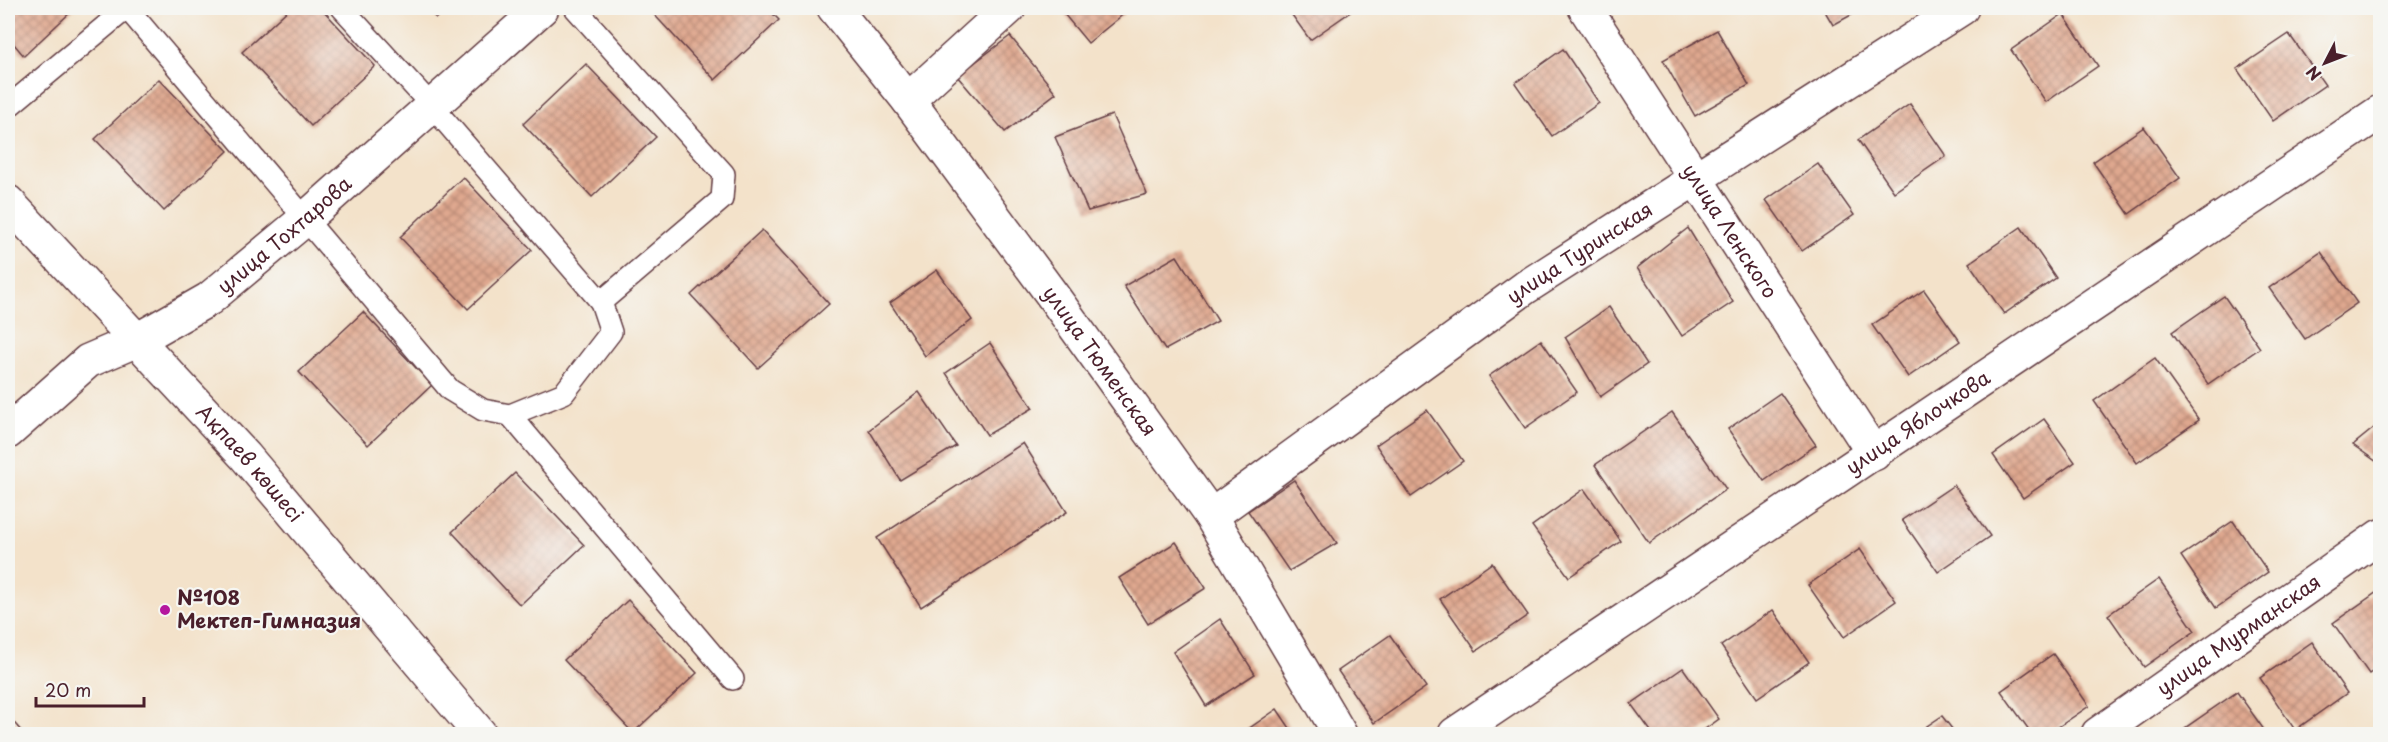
<svg xmlns="http://www.w3.org/2000/svg" width="2388" height="742" font-family="'Playpen Sans',sans-serif">
  <defs>
    <pattern id="building-cross-hatch" width="8" height="8" patternUnits="userSpaceOnUse" patternTransform="scale(1.5)"><rect width="8" height="8" fill="#dfa88f"/><path d="M0 0l8 8M0 8l8-8" fill="none" stroke="#b78875"/></pattern>
  </defs>
  <rect width="100%" height="100%" fill="#f6f6f2"/>
  <filter id="ink" filterUnits="userSpaceOnUse"><feTurbulence type="fractalNoise" baseFrequency=".0167" numOctaves="2"/><feDisplacementMap in="SourceGraphic" scale="12" xChannelSelector="R" yChannelSelector="G"/><feConvolveMatrix kernelMatrix="1 2 1 2 8 2 1 2 1" color-interpolation-filters="sRGB"/></filter>
  <filter id="wash" filterUnits="userSpaceOnUse"><feTurbulence type="fractalNoise" baseFrequency=".008" numOctaves="4" result="noise"/><feDisplacementMap in="SourceGraphic" scale="24" xChannelSelector="R" yChannelSelector="G"/><feGaussianBlur stdDeviation="1.35" result="paint"/><feColorMatrix in="noise" values="0 0 0 0 0 0 0 0 0 0 0 0 0 0 0 0 0 1.4 0 .05"/><feComposite in="paint" operator="in"/></filter>
  <g filter="url(#wash)">
    <rect width="100%" height="100%" fill="#f3e2ca"/>
    <g id="blocks">
      <g fill="url(#building-cross-hatch)">
        <polygon points="8,8 75,8 24,56 8,37"/>
        <polygon points="290,8 321,8 375,66 311,126 242,52"/>
        <polygon points="425,8 447,8 436,18"/>
        <polygon points="648,8 767,8 779,20 715,80"/>
        <polygon points="1059,8 1131,8 1088,43"/>
        <polygon points="1287,8 1356,8 1310,40"/>
        <polygon points="1823,8 1864,8 1833,25"/>
        <polygon points="2063,14 2098,66 2046,102 2011,50"/>
        <polygon points="1717,30 1749,85 1695,116 1663,60"/>
        <polygon points="2289,34 2325,85 2273,121 2237,69"/>
        <polygon points="1010,36 1056,93 1005,132 957,76"/>
        <polygon points="1563,49 1599,103 1552,136 1515,83"/>
        <polygon points="586,64 656,137 592,197 523,124"/>
        <polygon points="159,79 228,151 164,211 95,139"/>
        <polygon points="1910,104 1946,156 1894,192 1858,140"/>
        <polygon points="1112,115 1147,194 1088,211 1055,137"/>
        <polygon points="2144,127 2180,178 2129,214 2093,162"/>
        <polygon points="1818,164 1854,215 1802,251 1766,200"/>
        <polygon points="463,177 532,250 468,309 400,237"/>
        <polygon points="2021,227 2056,278 2004,314 1969,263"/>
        <polygon points="1688,228 1733,302 1682,336 1637,268"/>
        <polygon points="762,230 829,304 758,368 691,295"/>
        <polygon points="2321,252 2357,303 2305,339 2269,288"/>
        <polygon points="1177,256 1218,321 1165,350 1124,286"/>
        <polygon points="937,270 972,320 925,356 890,303"/>
        <polygon points="1924,290 1960,341 1908,377 1872,325"/>
        <polygon points="2224,296 2260,348 2208,384 2172,332"/>
        <polygon points="1609,307 1647,364 1600,397 1565,337"/>
        <polygon points="363,312 432,385 368,445 299,372"/>
        <polygon points="1541,340 1577,392 1525,428 1489,376"/>
        <polygon points="990,343 1033,408 987,435 946,373"/>
        <polygon points="2155,358 2199,420 2137,463 2094,401"/>
        <polygon points="919,392 956,446 900,480 869,430"/>
        <polygon points="1780,393 1816,445 1764,481 1728,429"/>
        <polygon points="1427,410 1463,461 1411,497 1376,445"/>
        <polygon points="1672,412 1726,489 1649,543 1595,465"/>
        <polygon points="2044,419 2075,462 2023,498 1993,455"/>
        <polygon points="2380,423 2380,464 2353,445"/>
        <polygon points="1023,443 1067,512 921,607 877,538"/>
        <polygon points="515,473 584,545 520,605 452,532"/>
        <polygon points="1294,480 1337,543 1289,571 1248,511"/>
        <polygon points="1954,485 1990,536 1938,572 1902,520"/>
        <polygon points="1584,489 1621,541 1569,577 1532,526"/>
        <polygon points="2233,521 2268,572 2216,608 2181,556"/>
        <polygon points="1176,542 1206,588 1148,624 1119,578"/>
        <polygon points="1860,549 1896,601 1844,637 1808,585"/>
        <polygon points="1492,563 1528,615 1476,651 1440,599"/>
        <polygon points="2159,579 2195,631 2144,667 2108,615"/>
        <polygon points="2380,590 2380,666 2369,674 2333,623"/>
        <polygon points="628,600 697,673 633,733 564,660"/>
        <polygon points="1773,610 1809,662 1757,698 1721,646"/>
        <polygon points="1220,619 1255,674 1206,706 1173,652"/>
        <polygon points="1390,635 1426,687 1374,723 1338,671"/>
        <polygon points="2312,642 2347,693 2295,730 2260,678"/>
        <polygon points="2053,654 2089,706 2048,734 2032,734 2001,691"/>
        <polygon points="1683,668 1719,719 1698,734 1653,734 1631,704"/>
        <polygon points="2237,692 2267,734 2190,734 2185,728"/>
        <polygon points="1277,709 1294,734 1241,734"/>
        <polygon points="8,716 24,734 8,734"/>
        <polygon points="1942,716 1956,734 1915,734"/>
      </g>
    </g>
  </g>
  <g filter="url(#ink)">
    <use href="#blocks" fill-opacity="0" stroke="#633c43" stroke-width="1.5"/>
    <g fill="none" stroke-linecap="round" stroke-linejoin="round">
      <defs>
        <g id="service">
          <polyline points="127,8 450,390 483,410 510,415 564,393 611,332 601,302"/>
          <polyline points="342,8 432,106 601,302 722,199 724,174 575,8"/>
          <polyline points="8,107 127,8"/>
          <polyline points="510,415 733,679"/>
        </g>
        <g id="minor">
          <path id="s1" d="M834,8l74,92 142,192 161,224 129,218"/>
          <path id="s2" d="M1585,8l289,446"/>
          <polyline points="908,100 1009,8"/>
          <path id="s3" d="M8,202l237,254 235,278"/>
          <path id="s4" d="M8,432l80,-71 49,-21 72,-41 95,-79 238,-212"/>
          <path id="s5" d="M1211,516l315,-229 436,-279"/>
          <path id="s6" d="M1455,734l925,-622"/>
          <path id="s7" d="M2098,734l282,-198"/>
        </g>
      </defs>
      <use href="#service" stroke="#633c43" stroke-width="24"/>
      <use href="#minor" stroke="#633c43" stroke-width="36"/>
      <use href="#service" stroke="#fff" stroke-width="21"/>
      <use href="#minor" stroke="#fff" stroke-width="33"/>
    </g>
  </g>
  <circle fill="#b5179e" stroke="#f6f6f2" stroke-width="2" cx="165" cy="610" r="6"/>
  <g text-anchor="middle" stroke-width="4.5" stroke-linejoin="round" paint-order="stroke">
    <g font-size="20" fill="#4a1f2b" stroke="#f6f6f2">
      <text dy="7" stroke="none"><textPath href="#s2" startOffset="266">улица Ленского</textPath></text>
      <text dy="7" stroke="none"><textPath href="#s4" startOffset="342">улица Тохтарова</textPath></text>
      <text dy="7" stroke="none"><textPath href="#s5" startOffset="453">улица Туринская</textPath></text>
      <text dy="7" stroke="none"><textPath href="#s1" startOffset="442">улица Тюменская</textPath></text>
      <text dy="7" stroke="none"><textPath href="#s6" startOffset="558">улица Яблочкова</textPath></text>
      <text dy="7" stroke="none"><textPath href="#s3" startOffset="356">Ақпаев көшесі</textPath></text>
      <text dy="7" stroke="none"><textPath href="#s7" startOffset="172">улица Мурманская</textPath></text>
    </g>
    <g font-size="20" font-weight="bold" fill="#4a1f2b" stroke="#f6f6f2" text-anchor="start">
      <text x="177" y="605">№108<tspan x="177" dy="23">Мектеп-Гимназия</tspan></text>
    </g>
  </g>
  <rect width="2388" height="742" fill="none" stroke="#f6f6f2" stroke-width="30"/>
  <g transform="translate(2325 63) rotate(228)" stroke="#f6f6f2" stroke-width="4.5" paint-order="stroke">
  <path d="M0-4.5L10 22L0 15L-10 22Z" fill="#4a1f2b"/>
  <text y="-9" font-size="16" font-weight="bold" text-anchor="middle" fill="#4a1f2b">N</text>
  </g>
  <path d="M36 697v9h108v-9" fill="none" stroke="#4a1f2b" stroke-width="3"/>
  <text x="45" y="697" font-size="18" fill="#4a1f2b" stroke="#f6f6f2" stroke-width="4.5" paint-order="stroke">20 m</text>
</svg>
